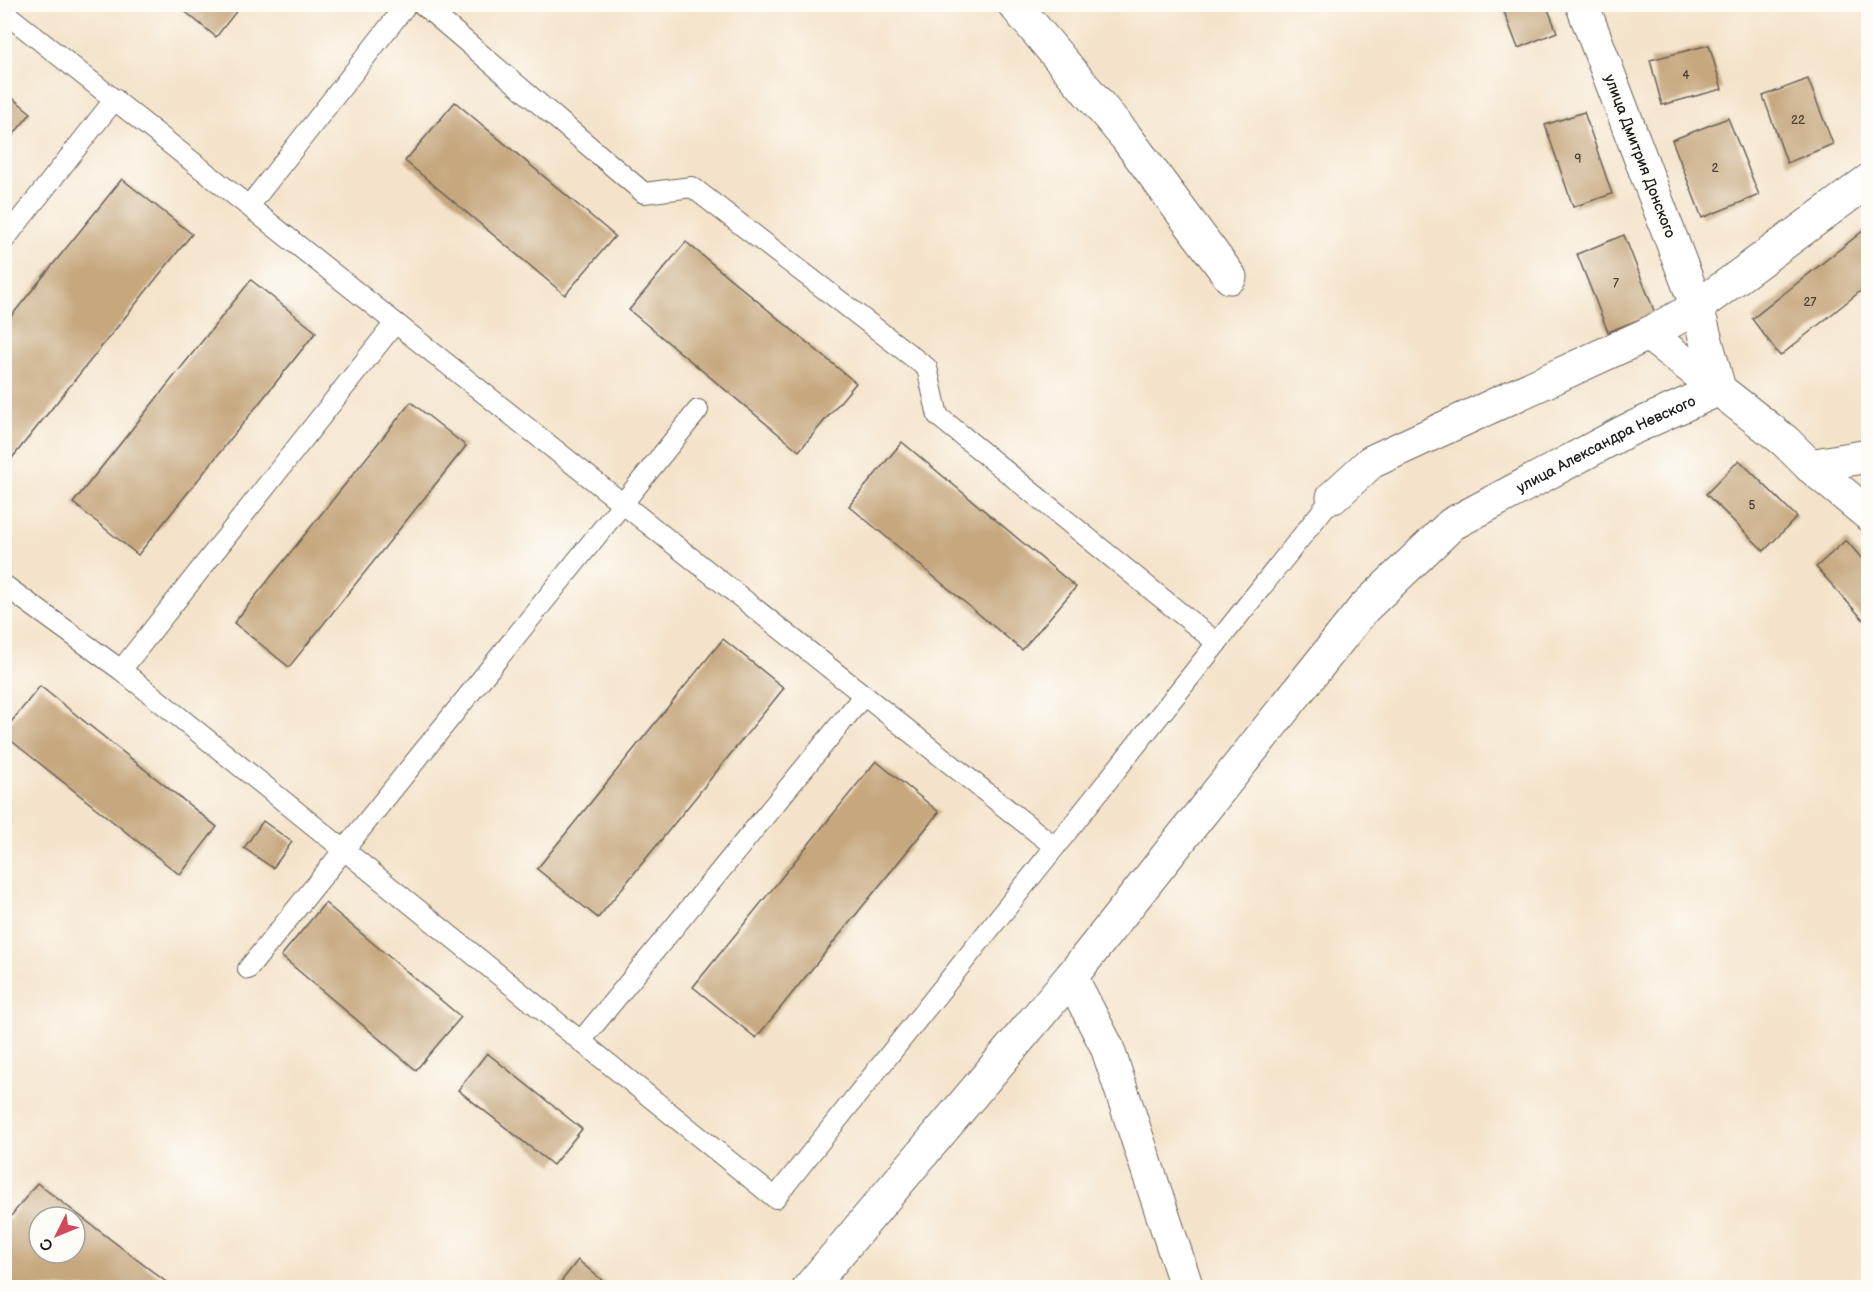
<svg xmlns="http://www.w3.org/2000/svg" width="1873" height="1292" font-family="'Balsamiq Sans',sans-serif">
  <rect width="100%" height="100%" fill="#fdfcf7"/>
  <filter id="ink" filterUnits="userSpaceOnUse"><feTurbulence type="fractalNoise" baseFrequency=".0167" numOctaves="2"/><feDisplacementMap in="SourceGraphic" scale="12" xChannelSelector="R" yChannelSelector="G"/><feConvolveMatrix kernelMatrix="1 2 1 2 8 2 1 2 1" color-interpolation-filters="sRGB"/></filter>
  <filter id="wash" filterUnits="userSpaceOnUse"><feTurbulence type="fractalNoise" baseFrequency=".008" numOctaves="4" result="noise"/><feDisplacementMap in="SourceGraphic" scale="24" xChannelSelector="R" yChannelSelector="G"/><feGaussianBlur stdDeviation="1.35" result="paint"/><feColorMatrix in="noise" values="0 0 0 0 0 0 0 0 0 0 0 0 0 0 0 0 0 1.4 0 .05"/><feComposite in="paint" operator="in"/></filter>
  <g filter="url(#wash)">
    <rect width="100%" height="100%" fill="#f4e3ca"/>
    <g id="blocks">
      <g fill="#c6a77e" fill-rule="evenodd">
        <polygon points="176,4 242,4 216,37"/>
        <polygon points="1501,4 1546,4 1557,32 1518,48"/>
        <polygon points="1709,45 1722,89 1662,105 1650,60"/>
        <polygon points="1808,79 1833,144 1787,163 1763,96"/>
        <polygon points="4,91 31,113 4,146"/>
        <polygon points="455,102 615,236 565,295 405,161"/>
        <polygon points="1584,112 1612,194 1573,207 1545,125"/>
        <polygon points="1728,118 1759,195 1702,218 1672,140"/>
        <polygon points="122,179 192,234 4,468 4,325"/>
        <polygon points="1864,230 1868,235 1868,285 1780,356 1752,319"/>
        <polygon points="1624,235 1655,313 1608,332 1577,254"/>
        <polygon points="686,242 856,383 799,451 629,310"/>
        <polygon points="251,280 316,332 138,555 73,503"/>
        <polygon points="411,402 466,446 289,667 234,623"/>
        <polygon points="902,442 1076,587 1022,650 849,506"/>
        <polygon points="1739,460 1797,517 1764,551 1706,494"/>
        <polygon points="1846,540 1868,566 1868,625 1816,567"/>
        <polygon points="723,639 784,688 598,918 537,869"/>
        <polygon points="40,686 217,827 180,875 4,735 4,731"/>
        <polygon points="876,761 939,812 756,1038 693,987"/>
        <polygon points="263,821 292,842 273,868 244,848"/>
        <polygon points="325,903 461,1017 416,1070 281,956"/>
        <polygon points="487,1053 582,1129 553,1165 458,1090"/>
        <path d="M37,1183l137,105h-170v-63zM39,1217h36v36h-36z"/>
        <polygon points="578,1260 611,1288 556,1288"/>
      </g>
    </g>
  </g>
  <g filter="url(#ink)">
    <use href="#blocks" fill-opacity="0" stroke="#686259" stroke-width="1.5"/>
    <g fill="none" stroke-linecap="round" stroke-linejoin="round">
      <defs>
        <g id="lane">
          <polyline points="422,4 644,193 692,187 927,368 938,416 1217,643"/>
          <polyline points="4,12 1055,847 1333,497"/>
          <polyline points="249,206 407,4"/>
          <polyline points="4,240 115,99"/>
          <polyline points="4,585 121,670 775,1198 1055,847"/>
          <polyline points="121,670 395,323"/>
          <polyline points="248,969 698,410"/>
          <polyline points="581,1041 864,695"/>
        </g>
        <g id="street">
          <polyline points="1014,4 1126,137 1230,277"/>
          <polyline points="1648,334 1785,441 1810,466 1868,514"/>
          <polyline points="1810,466 1868,456"/>
          <polyline points="1333,497 1371,462 1648,334 1697,307 1868,181"/>
          <polyline points="1071,977 1107,1047 1187,1288"/>
          <path id="s1" d="M809,1288l262,-311 293,-369 88,-84 174,-93 93,-42 -22,-82 -115,-303"/>
        </g>
      </defs>
      <use href="#lane" stroke="#686259" stroke-width="22"/>
      <use href="#street" stroke="#686259" stroke-width="35"/>
      <use href="#lane" stroke="#fff" stroke-width="20"/>
      <use href="#street" stroke="#fff" stroke-width="33"/>
    </g>
  </g>
  <g text-anchor="middle" stroke-width="6" stroke-linejoin="round" paint-order="stroke">
    <g font-size="12" fill="#463f34">
      <text x="1686" y="79">4</text>
      <text x="1798" y="124">22</text>
      <text x="1578" y="163">9</text>
      <text x="1715" y="172">2</text>
      <text x="1616" y="287">7</text>
      <text x="1810" y="306">27</text>
      <text x="1752" y="509">5</text>
    </g>
    <g font-size="15" fill="#1c1c1c" stroke="#fdfcf7">
      <text transform="translate(1640 156) rotate(69)" y="5">улица Дмитрия Донского</text>
      <text dy="5" stroke="none"><textPath href="#s1" startOffset="1173">улица Александра Невского</textPath></text>
    </g>
  </g>
  <rect width="1873" height="1292" fill="none" stroke="#fdfcf7" stroke-width="24"/>
  <g transform="translate(57 1235) rotate(227)"><circle r="28" fill="#fdfcf7" stroke="#a3a29f" stroke-width="1.5"/>
  <path d="M0-4.5L10 22L0 15L-10 22Z" fill="#d1495b"/>
  <text y="-9" font-size="16" font-weight="bold" text-anchor="middle" fill="#1c1c1c">С</text>
  </g>
</svg>
